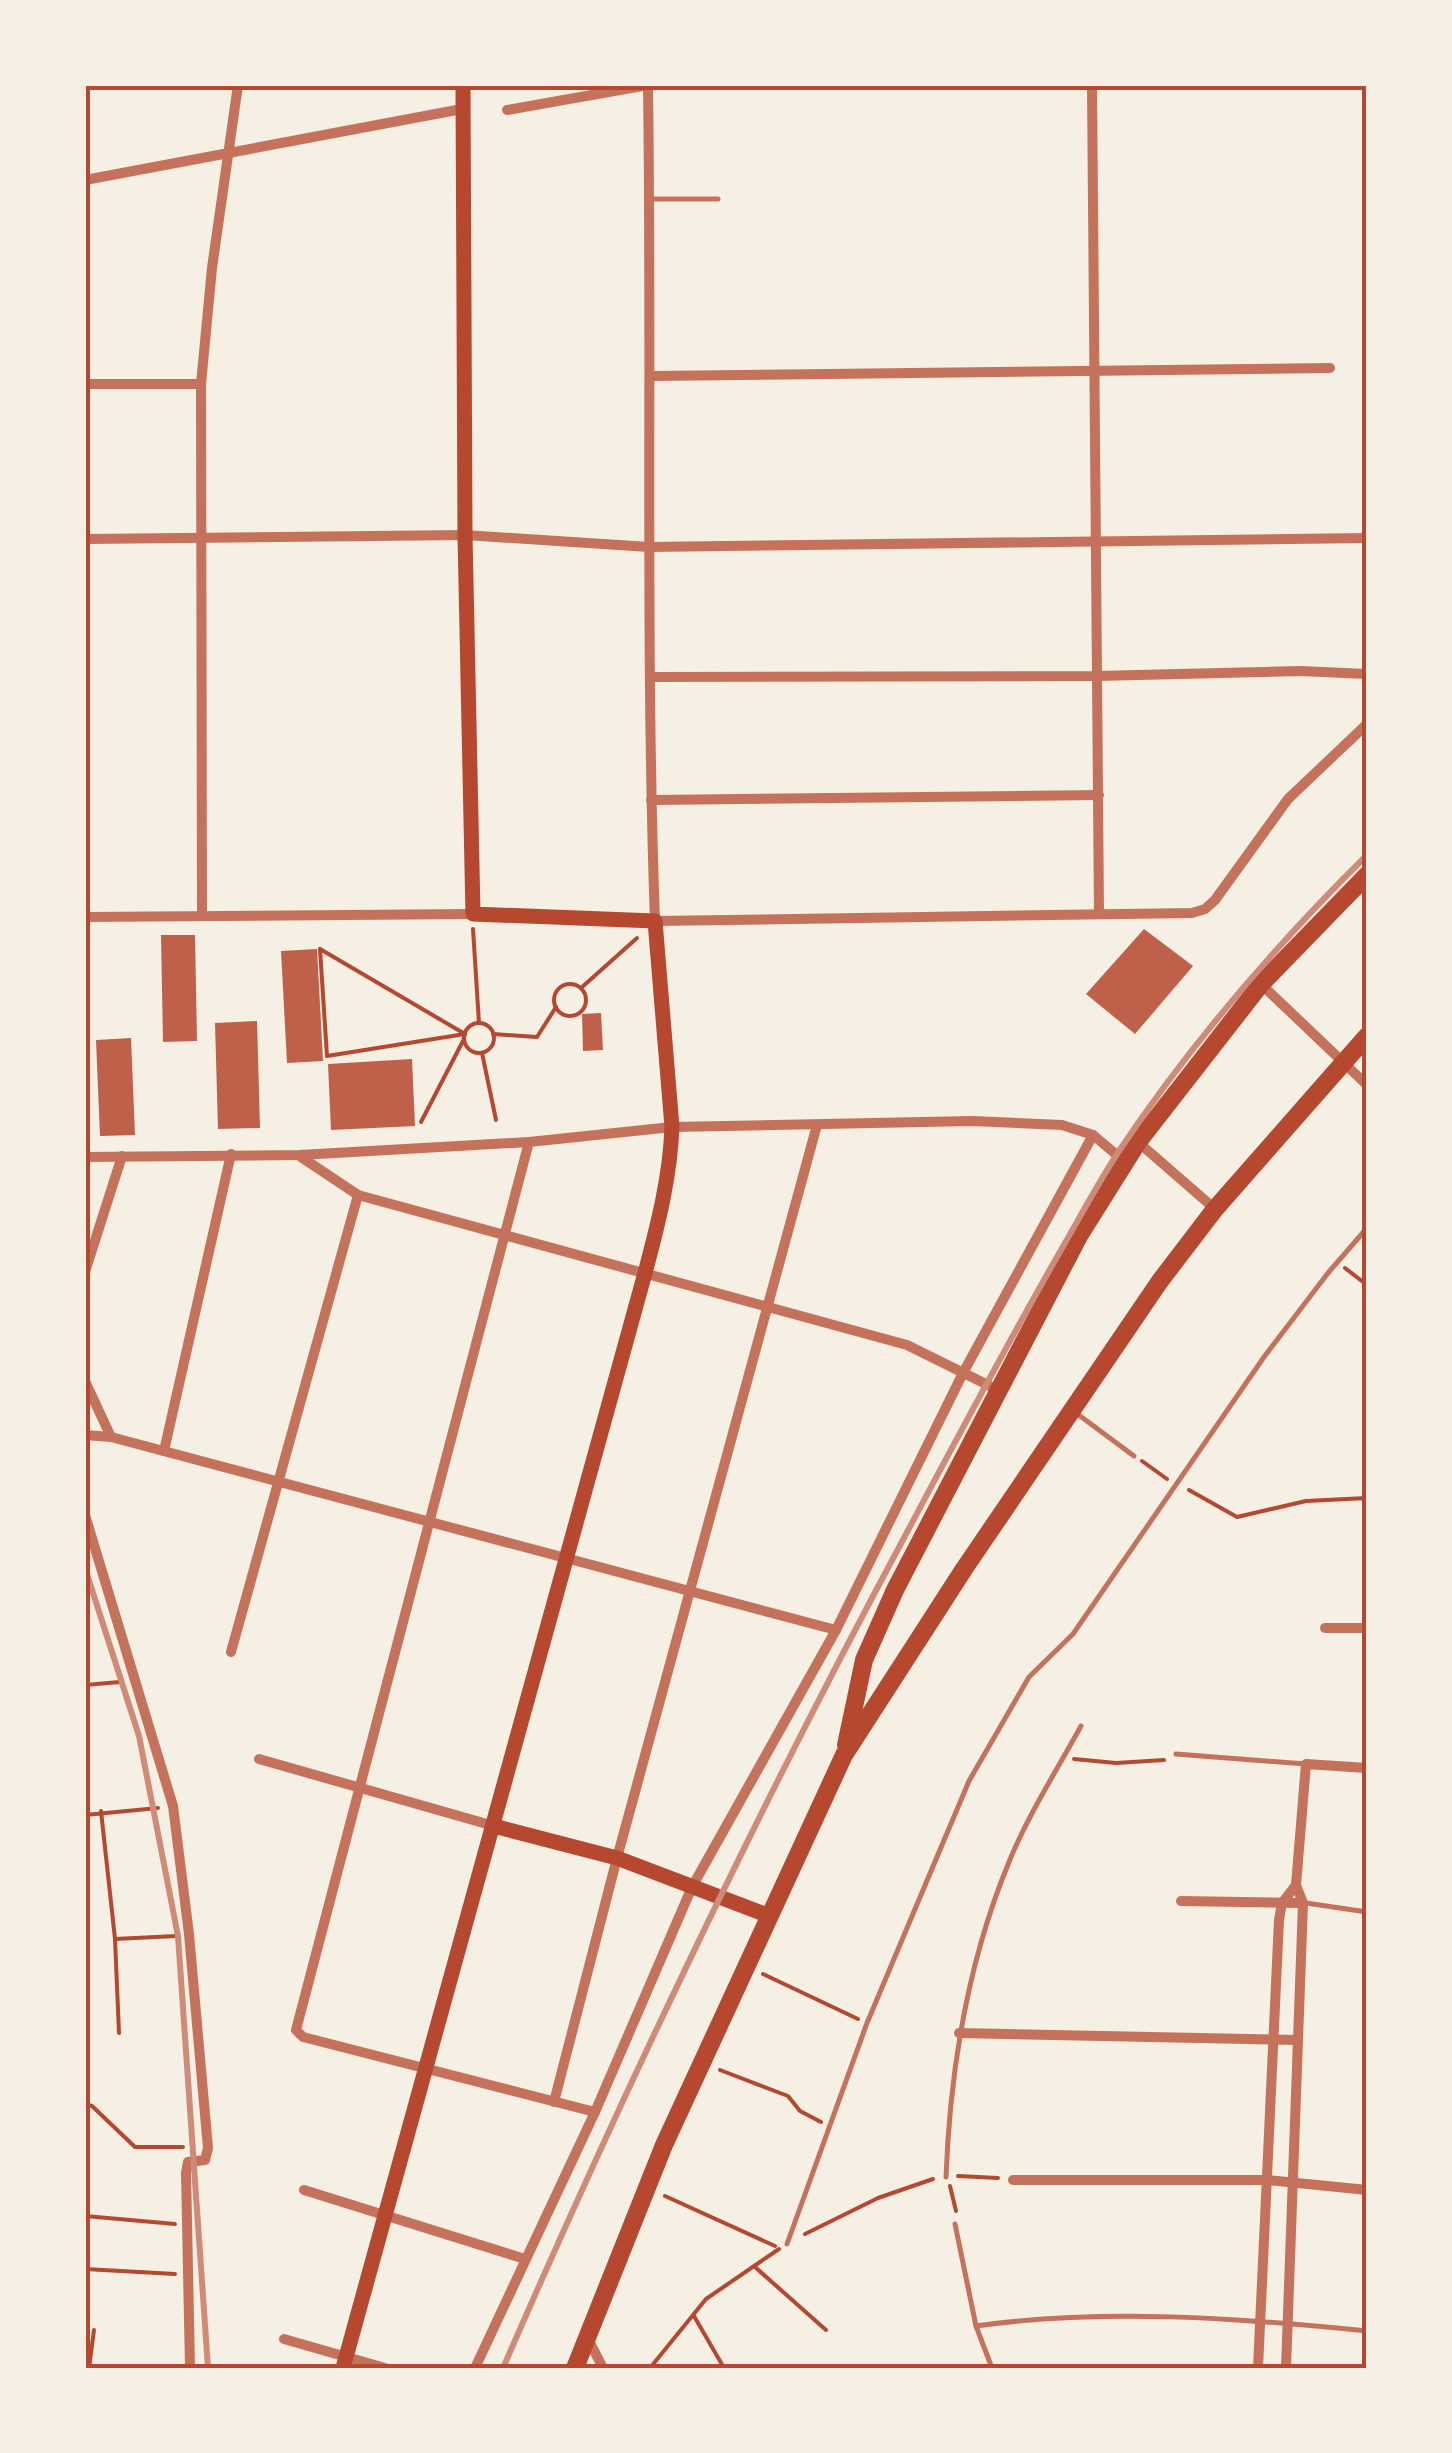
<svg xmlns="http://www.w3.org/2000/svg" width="1452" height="2453" font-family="'Noto Sans',sans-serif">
  <rect width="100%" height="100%" fill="#f6efe4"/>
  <g fill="#bf614a">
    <polygon points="1144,929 1193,966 1135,1034 1086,994"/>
    <polygon points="161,935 195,935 197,1041 163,1042"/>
    <polygon points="317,949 323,1061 287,1063 281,951"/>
    <polygon points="601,1013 603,1050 583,1051 582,1014"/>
    <polygon points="257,1021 260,1128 218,1129 215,1023"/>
    <polygon points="131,1038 135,1135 100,1136 96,1040"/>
    <polygon points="412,1059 415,1126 331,1130 328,1064"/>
  </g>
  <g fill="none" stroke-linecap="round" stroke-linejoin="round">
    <g stroke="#b5482f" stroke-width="4">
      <polyline points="473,929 479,1023"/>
      <polyline points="320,949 327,1056 465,1034"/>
      <polyline points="320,949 465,1034"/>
      <circle cx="570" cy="1000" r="16"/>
      <polyline points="581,988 637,938"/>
      <circle cx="479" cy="1038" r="15"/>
      <polyline points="493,1034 537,1037 556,1007"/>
      <polyline points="482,1053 496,1120"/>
      <polyline points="421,1122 464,1039"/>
      <polyline points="1345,1268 1367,1285"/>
      <polyline points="1142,1461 1167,1479"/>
      <polyline points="1189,1490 1237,1517 1306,1501 1367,1498"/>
      <polyline points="85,1685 120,1682"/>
      <polyline points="1074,1759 1116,1763 1164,1760"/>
      <polyline points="101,1811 115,1939 119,2033"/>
      <polyline points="85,1815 158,1808"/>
      <polyline points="115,1939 176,1936"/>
      <polyline points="763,1974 858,2019"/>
      <polyline points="720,2070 788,2096 800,2111 821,2122"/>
      <polyline points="85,2104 92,2106 135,2147 183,2147"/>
      <polyline points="958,2176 998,2178"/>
      <polyline points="950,2186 956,2211"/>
      <polyline points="665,2196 775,2246"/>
      <polyline points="85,2216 175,2224"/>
      <polyline points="805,2234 878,2198 933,2179"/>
      <polyline points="755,2267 826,2330"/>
      <polyline points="85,2269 175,2274"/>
      <polyline points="694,2316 724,2368"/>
      <polyline points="89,2368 94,2330"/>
      <polyline points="650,2368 706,2299 779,2249"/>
    </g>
    <g stroke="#c5725c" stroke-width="5">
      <polyline points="651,199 718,199"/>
      <polyline points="1076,1413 1134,1456"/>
      <polyline points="1176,1754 1306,1764"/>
      <polyline points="1306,1903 1367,1912"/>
      <path d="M946,2177c4,-107 22,-216 63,-315 19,-47 48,-92 72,-136"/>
      <polyline points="955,2224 976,2326 992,2368"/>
      <polyline points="787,2244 867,2023 969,1781 1029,1677 1073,1634 1264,1357 1328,1273 1367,1228"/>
      <path d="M976,2326c129,-18 262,-8 391,5"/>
    </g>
    <g stroke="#c5725c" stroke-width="10">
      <polyline points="1092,85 1099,913"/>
      <path d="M648,86c4,278 -3,557 7,835l537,-8 13,-4 10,-9 73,-101 79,-75"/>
      <polyline points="507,110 648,85"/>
      <polyline points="85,180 462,109"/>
      <polyline points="651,376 1330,368"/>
      <polyline points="85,384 201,384"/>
      <polyline points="85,539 465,535 649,547 1367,538"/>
      <polyline points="650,677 1097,676 1300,671 1367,674"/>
      <polyline points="651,800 1099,795"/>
      <polyline points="202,916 201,384 212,268 238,85"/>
      <polyline points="85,917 473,914"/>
      <polyline points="1261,984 1367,1085"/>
      <polyline points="529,1142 296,2030 303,2037 595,2112"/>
      <polyline points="1138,1142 1215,1209"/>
      <polyline points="85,1157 300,1155 529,1142 672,1127 972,1121 1062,1125 1093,1135 1124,1161"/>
      <polyline points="301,1157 358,1195 907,1345 998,1390"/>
      <polyline points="85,1272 122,1156"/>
      <polyline points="85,1381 111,1437"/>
      <polyline points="85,1435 111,1437 836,1630"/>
      <polyline points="164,1451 231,1154"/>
      <polyline points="85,1515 173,1806 189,1934 208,2148 205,2160 188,2162 186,2173 190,2368"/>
      <polyline points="1325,1628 1367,1628"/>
      <polyline points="231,1652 358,1195"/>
      <polyline points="259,1759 494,1826"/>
      <polyline points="1181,1901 1303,1903"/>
      <polyline points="959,2033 1298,2040"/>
      <polyline points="554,2102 617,1858 817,1125"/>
      <polyline points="1013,2180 1267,2180 1367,2190"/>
      <polyline points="304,2190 525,2259"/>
      <polyline points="284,2339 385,2368"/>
      <polyline points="588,2339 603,2368"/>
      <polyline points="475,2368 595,2112 692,1887 836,1630 963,1373 1093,1135"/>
      <polyline points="1258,2368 1279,1920 1282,1903 1296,1885"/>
      <polyline points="1286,2368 1303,1903 1296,1885 1306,1764 1367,1768"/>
    </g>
    <g stroke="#b5482f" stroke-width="15">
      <polyline points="494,1826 617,1858 767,1915"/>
      <path d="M343,2368l302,-1095c13,-49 25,-95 27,-146l-17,-206 -182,-7 -8,-379 -2,-450"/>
    </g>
    <g stroke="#b5482f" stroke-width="18">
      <polyline points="846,1745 864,1660 895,1590 1079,1236 1138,1142 1261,984 1367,875"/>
      <polyline points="575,2368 664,2145 844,1755 964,1569 1160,1281 1215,1209 1367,1036"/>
    </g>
    <g stroke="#cf8b77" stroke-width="6">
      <polyline points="85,1568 139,1736 178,1936 208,2368"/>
      <path d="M503,2368c123,-283 256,-560 402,-832 51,-96 102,-192 156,-286 19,-33 37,-67 58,-99 72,-108 156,-205 248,-296"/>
    </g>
  </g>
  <rect width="1452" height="2453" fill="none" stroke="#f6efe4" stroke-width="175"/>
  <rect x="88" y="88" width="1276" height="2278" fill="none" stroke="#b5482f" stroke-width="4"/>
</svg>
